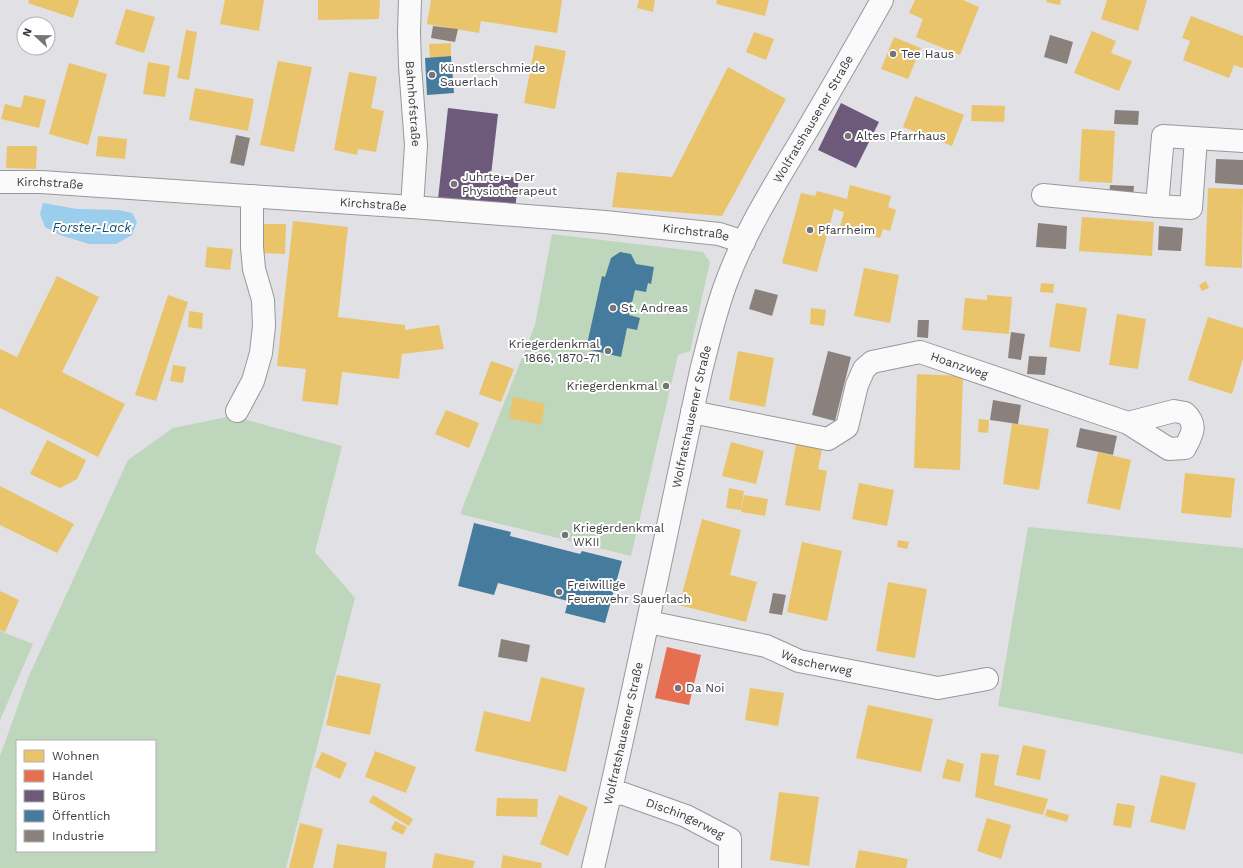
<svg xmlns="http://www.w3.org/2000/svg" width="1243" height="868" font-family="'Work Sans',sans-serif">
  <rect width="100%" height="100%" fill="#e0e0e5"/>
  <g fill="#bed6bb" fill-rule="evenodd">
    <polygon points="552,234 703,252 710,262 690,351 678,355 631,556 460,514 535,325"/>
    <path d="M232,416l110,30 -27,106 40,46 -69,270h-286v-112l28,-78 100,-218 45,-32zM17,741h138v110h-138z"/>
    <polygon points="1028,527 1243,548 1243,754 998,706"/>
    <polygon points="0,631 33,644 0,720"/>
  </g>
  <polygon fill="#9bcdec" points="43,203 77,209 118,210 132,213 137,222 132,235 116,244 89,244 60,235 45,227 40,214"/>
  <g fill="#e9c46a">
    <polygon points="29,0 79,0 73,18 28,3"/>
    <polygon points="225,0 264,0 259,31 220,24"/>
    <polygon points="318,0 380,0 379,19 318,20"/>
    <polygon points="431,0 562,0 557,33 481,21 479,33 427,24"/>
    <polygon points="639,0 655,0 653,12 637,8"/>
    <polygon points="717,0 769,0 765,16 716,4"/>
    <polygon points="915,0 963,0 979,7 960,55 916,37 923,19 909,13"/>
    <polygon points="1047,0 1061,0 1060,5 1046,2"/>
    <polygon points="1107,0 1147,0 1138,31 1101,19"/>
    <polygon points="126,9 155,17 144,53 115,44"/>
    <polygon points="1191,16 1243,36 1243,68 1234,65 1229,78 1183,60 1190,41 1182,38"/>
    <polygon points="186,30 197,32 189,80 177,78"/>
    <polygon points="1092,31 1116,41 1111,53 1132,61 1119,91 1074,73"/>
    <polygon points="754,32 774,39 766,60 746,52"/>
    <polygon points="894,37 921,48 908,79 881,69"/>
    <polygon points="451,43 451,56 430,58 429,44"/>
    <polygon points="535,45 566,51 555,109 524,103"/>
    <polygon points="278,61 312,67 294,152 260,145"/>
    <polygon points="148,62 170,66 165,97 143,94"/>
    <polygon points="69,63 107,74 88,145 49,134"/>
    <polygon points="728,67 786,99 722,216 612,207 617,172 672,177"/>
    <polygon points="349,72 377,77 371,108 384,111 376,152 358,149 357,155 334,150"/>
    <polygon points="195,88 254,99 248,131 189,120"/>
    <polygon points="24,95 46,100 39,128 1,119 5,104 21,108"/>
    <polygon points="915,96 964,115 952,146 903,127"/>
    <polygon points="972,105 1005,106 1004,122 971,121"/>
    <polygon points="1082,129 1115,131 1112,183 1079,181"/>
    <polygon points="98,136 127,139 125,159 96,156"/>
    <polygon points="7,146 37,146 36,169 6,168"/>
    <polygon points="850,185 891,196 888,207 896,210 890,231 883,229 880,238 840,227 844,212 834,209 817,272 782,263 801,193 815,196 817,191 847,199"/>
    <polygon points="1208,188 1243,189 1242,268 1205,266"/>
    <polygon points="1082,217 1154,222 1152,256 1079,251"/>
    <polygon points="293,221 348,227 338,317 405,325 405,330 439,325 444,349 402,354 399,379 342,372 338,405 302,401 306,369 277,366"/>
    <polygon points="263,224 286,224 285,254 262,253"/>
    <polygon points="207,247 233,249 230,270 205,267"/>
    <polygon points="864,268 899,275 890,323 854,316"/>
    <polygon points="57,276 99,297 62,372 125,404 98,457 0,408 0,349 17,357"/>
    <polygon points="1206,281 1209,288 1202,291 1199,285"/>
    <polygon points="1041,283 1054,284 1053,293 1040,292"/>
    <polygon points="168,295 188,302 156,401 135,395"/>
    <polygon points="987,295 1012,297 1009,334 962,330 965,298 987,300"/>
    <polygon points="1056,303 1087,308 1080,352 1049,347"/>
    <polygon points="811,308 826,310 824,326 810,324"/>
    <polygon points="189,311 203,313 202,329 188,327"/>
    <polygon points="1117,314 1146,319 1138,369 1109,365"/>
    <polygon points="1208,317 1243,328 1243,359 1232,394 1188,380"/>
    <polygon points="738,351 774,358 765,407 729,400"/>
    <polygon points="491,361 514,369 501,402 479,394"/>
    <polygon points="173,365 186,367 183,383 170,381"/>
    <polygon points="917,374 963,376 960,470 914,468"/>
    <polygon points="513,397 545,404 541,425 509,418"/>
    <polygon points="446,410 479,423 469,448 435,434"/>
    <polygon points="979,419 989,420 988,433 978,432"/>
    <polygon points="1012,423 1049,429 1039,490 1003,484"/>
    <polygon points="47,440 86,460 77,479 60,488 30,474"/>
    <polygon points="731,442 764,451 756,484 722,476"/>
    <polygon points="796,444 822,449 818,469 827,471 820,511 785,505"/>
    <polygon points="1098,452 1131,460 1120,510 1087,503"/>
    <polygon points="1185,473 1235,478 1231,518 1181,513"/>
    <polygon points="859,483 894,490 887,526 852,519"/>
    <polygon points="0,486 74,524 57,553 0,525"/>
    <polygon points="729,488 744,491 741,510 726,508"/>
    <polygon points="744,495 768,499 765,516 741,512"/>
    <polygon points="702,519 741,530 730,575 757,582 746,622 679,605"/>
    <polygon points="898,540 909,542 907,549 897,547"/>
    <polygon points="802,542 842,551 827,621 787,612"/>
    <polygon points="888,582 927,589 915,658 876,651"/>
    <polygon points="0,591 19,600 5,632 0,630"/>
    <polygon points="337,675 381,684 370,735 326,725"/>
    <polygon points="541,677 585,688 566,772 475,751 484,711 530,722"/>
    <polygon points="750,688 784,693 778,726 745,720"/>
    <polygon points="868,705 933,719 921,772 856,758"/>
    <polygon points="1023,745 1046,750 1040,780 1016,775"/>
    <polygon points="375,751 416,767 406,793 365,777"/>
    <polygon points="322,752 347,763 340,779 315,767"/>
    <polygon points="981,753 999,755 994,785 1048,799 1043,815 975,797"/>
    <polygon points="947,759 964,764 960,782 942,778"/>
    <polygon points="1161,775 1196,783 1185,830 1150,822"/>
    <polygon points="779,792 819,797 809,866 770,860"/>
    <polygon points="373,795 413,819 409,826 369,802"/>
    <polygon points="559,795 588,807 568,856 540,844"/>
    <polygon points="497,798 538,799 537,817 496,816"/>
    <polygon points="1117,803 1135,806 1131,828 1113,825"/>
    <polygon points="1047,809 1069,815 1067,822 1045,816"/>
    <polygon points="987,818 1011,825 1001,859 977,851"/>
    <polygon points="395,821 407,827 403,835 391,829"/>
    <polygon points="300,823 323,829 313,868 289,868"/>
    <polygon points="337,844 387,852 385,868 333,868"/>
    <polygon points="859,850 908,859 906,868 855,868"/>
    <polygon points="435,853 475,861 473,868 432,868"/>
    <polygon points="503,855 542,863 541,868 501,868"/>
  </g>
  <polygon fill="#e76f51" points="667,647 701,655 689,705 655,698"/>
  <g fill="#6d597a">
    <polygon points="841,103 879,122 856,168 818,150"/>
    <polygon points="448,108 498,114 491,175 519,178 515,208 438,199"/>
  </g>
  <g fill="#457b9d">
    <polygon points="451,56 454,93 427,95 425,58"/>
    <polygon points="620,252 631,254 636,264 654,267 651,284 648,283 646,292 635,290 629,315 640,318 637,330 627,328 621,357 586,349 602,276 605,277 611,258"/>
    <polygon points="474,523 511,532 510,536 580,554 582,551 622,561 605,623 565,613 568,601 498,583 494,595 458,586"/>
  </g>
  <g fill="#8a817c">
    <polygon points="433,26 458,29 455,42 431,38"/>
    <polygon points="1050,35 1073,42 1067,64 1044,57"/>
    <polygon points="1115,110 1139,111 1138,125 1114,124"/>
    <polygon points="236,135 250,138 244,166 230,163"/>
    <polygon points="1216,159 1243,160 1243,185 1215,183"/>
    <polygon points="1110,185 1134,186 1133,198 1109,197"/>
    <polygon points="1038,223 1067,226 1066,249 1036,247"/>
    <polygon points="1159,226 1183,228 1181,251 1158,250"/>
    <polygon points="755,289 778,295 772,316 749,309"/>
    <polygon points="918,320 929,320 928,338 917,337"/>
    <polygon points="1011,332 1025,334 1021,360 1008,358"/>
    <polygon points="828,351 851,357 835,421 812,415"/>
    <polygon points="1029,356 1047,357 1045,375 1027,374"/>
    <polygon points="993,400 1021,405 1018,424 990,420"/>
    <polygon points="1080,428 1117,436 1113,455 1076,447"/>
    <polygon points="773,593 786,595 782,615 769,613"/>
    <polygon points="501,639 530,645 527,662 498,657"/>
  </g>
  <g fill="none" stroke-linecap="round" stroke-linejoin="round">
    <defs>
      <g id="minor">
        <path id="s1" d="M410,0l-1,32 1,34 6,79 -4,62"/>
        <polyline points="1196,138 1191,208 1157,206 1163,136 1243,141"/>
        <path id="s2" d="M0,182h41l371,25 193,15 114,12 25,8"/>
        <polyline points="1043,195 1157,206"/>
        <polyline points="237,411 253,381 261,353 264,326 263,300 254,269 252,247 252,196"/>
        <path id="s3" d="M692,412l136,27 19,-12 10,-42 7,-16 8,-7 48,-10 208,71 41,26 16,-1c7,-14 13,-23 0,-35l-11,-2 -46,12"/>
        <path id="s4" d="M648,622l118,24 33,15 139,27 49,-9"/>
        <path id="s5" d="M611,793l13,1 62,22 44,23v29"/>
      </g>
      <g id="major">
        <path id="s6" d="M593,868c39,-165 72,-331 108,-497 8,-31 15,-63 27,-93 18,-48 46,-92 72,-136 28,-47 55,-94 82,-142"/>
      </g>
    </defs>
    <use href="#minor" stroke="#98989c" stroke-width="24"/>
    <use href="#major" stroke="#98989c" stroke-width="24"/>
    <use href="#minor" stroke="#fafafb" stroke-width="22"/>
    <use href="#major" stroke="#fafafb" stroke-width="22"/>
  </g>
  <g fill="#757579" stroke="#fff" stroke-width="1.5">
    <circle cx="893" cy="54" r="4"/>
    <circle cx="432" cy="75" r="4"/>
    <circle cx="848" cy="136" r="4"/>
    <circle cx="454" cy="184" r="4"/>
    <circle cx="810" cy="230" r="4"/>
    <circle cx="613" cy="308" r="4"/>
    <circle cx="608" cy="351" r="4"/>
    <circle cx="666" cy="386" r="4"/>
    <circle cx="565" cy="535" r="4"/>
    <circle cx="559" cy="592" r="4"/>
    <circle cx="678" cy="688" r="4"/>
  </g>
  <g text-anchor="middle" stroke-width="4" stroke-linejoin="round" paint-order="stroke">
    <g font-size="12" fill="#3b3b3f" stroke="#fff" text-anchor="start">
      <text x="901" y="58">Tee Haus</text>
      <text x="440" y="72">Künstlerschmiede<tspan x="440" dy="14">Sauerlach</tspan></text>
      <text x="856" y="140">Altes Pfarrhaus</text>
      <text x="462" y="181">Juhrte - Der<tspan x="462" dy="14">Physiotherapeut</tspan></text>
      <text x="818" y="234">Pfarrheim</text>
      <text x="621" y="312">St. Andreas</text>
      <text x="600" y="348" text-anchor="end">Kriegerdenkmal<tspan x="600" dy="14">1866, 1870-71</tspan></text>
      <text x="658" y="390" text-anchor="end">Kriegerdenkmal</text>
      <text x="573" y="532">Kriegerdenkmal<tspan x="573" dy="14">WKII</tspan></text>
      <text x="567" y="589">Freiwillige<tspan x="567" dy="14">Feuerwehr Sauerlach</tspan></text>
      <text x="686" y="692">Da Noi</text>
    </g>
    <g font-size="12" fill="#3b3b3f" stroke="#fff">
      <text dy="4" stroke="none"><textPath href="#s1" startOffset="104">Bahnhofstraße</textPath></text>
      <text dy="4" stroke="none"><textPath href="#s6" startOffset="786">Wolfratshausener Straße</textPath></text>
      <text dy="4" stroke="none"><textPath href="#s2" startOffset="50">Kirchstraße</textPath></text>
      <text dy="4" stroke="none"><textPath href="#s2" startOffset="374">Kirchstraße</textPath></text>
      <text dy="4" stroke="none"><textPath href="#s2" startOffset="698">Kirchstraße</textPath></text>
      <text dy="4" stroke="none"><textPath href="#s3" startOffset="323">Hoanzweg</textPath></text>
      <text dy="4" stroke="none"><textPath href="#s6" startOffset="462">Wolfratshausener Straße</textPath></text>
      <text dy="4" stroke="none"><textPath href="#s4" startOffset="174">Wascherweg</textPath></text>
      <text dy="4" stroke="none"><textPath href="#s6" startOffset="138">Wolfratshausener Straße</textPath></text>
      <text dy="4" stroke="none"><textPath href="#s5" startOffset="79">Dischingerweg</textPath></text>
    </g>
    <g font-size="13" font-style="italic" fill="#18506d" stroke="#fff">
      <text x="92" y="232">Forster-Lack</text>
    </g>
  </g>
  <rect x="16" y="740" width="140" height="112" fill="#ffffff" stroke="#b1b1b2"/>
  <rect x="24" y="750" width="20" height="12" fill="#e9c46a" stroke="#b1b1b2"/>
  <text x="52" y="760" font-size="12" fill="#3b3b3f">Wohnen</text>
  <rect x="24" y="770" width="20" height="12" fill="#e76f51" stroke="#b1b1b2"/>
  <text x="52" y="780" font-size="12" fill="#3b3b3f">Handel</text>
  <rect x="24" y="790" width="20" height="12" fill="#6d597a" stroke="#b1b1b2"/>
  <text x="52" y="800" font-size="12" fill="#3b3b3f">Büros</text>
  <rect x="24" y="810" width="20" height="12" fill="#457b9d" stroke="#b1b1b2"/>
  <text x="52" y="820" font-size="12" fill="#3b3b3f">Öffentlich</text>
  <rect x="24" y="830" width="20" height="12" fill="#8a817c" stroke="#b1b1b2"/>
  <text x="52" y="840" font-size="12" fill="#3b3b3f">Industrie</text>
  <g transform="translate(36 36) rotate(292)"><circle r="19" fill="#ffffff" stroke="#b1b1b2"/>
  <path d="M0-3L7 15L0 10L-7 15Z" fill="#757579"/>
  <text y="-6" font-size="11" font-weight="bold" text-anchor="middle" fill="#3b3b3f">N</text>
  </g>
</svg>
